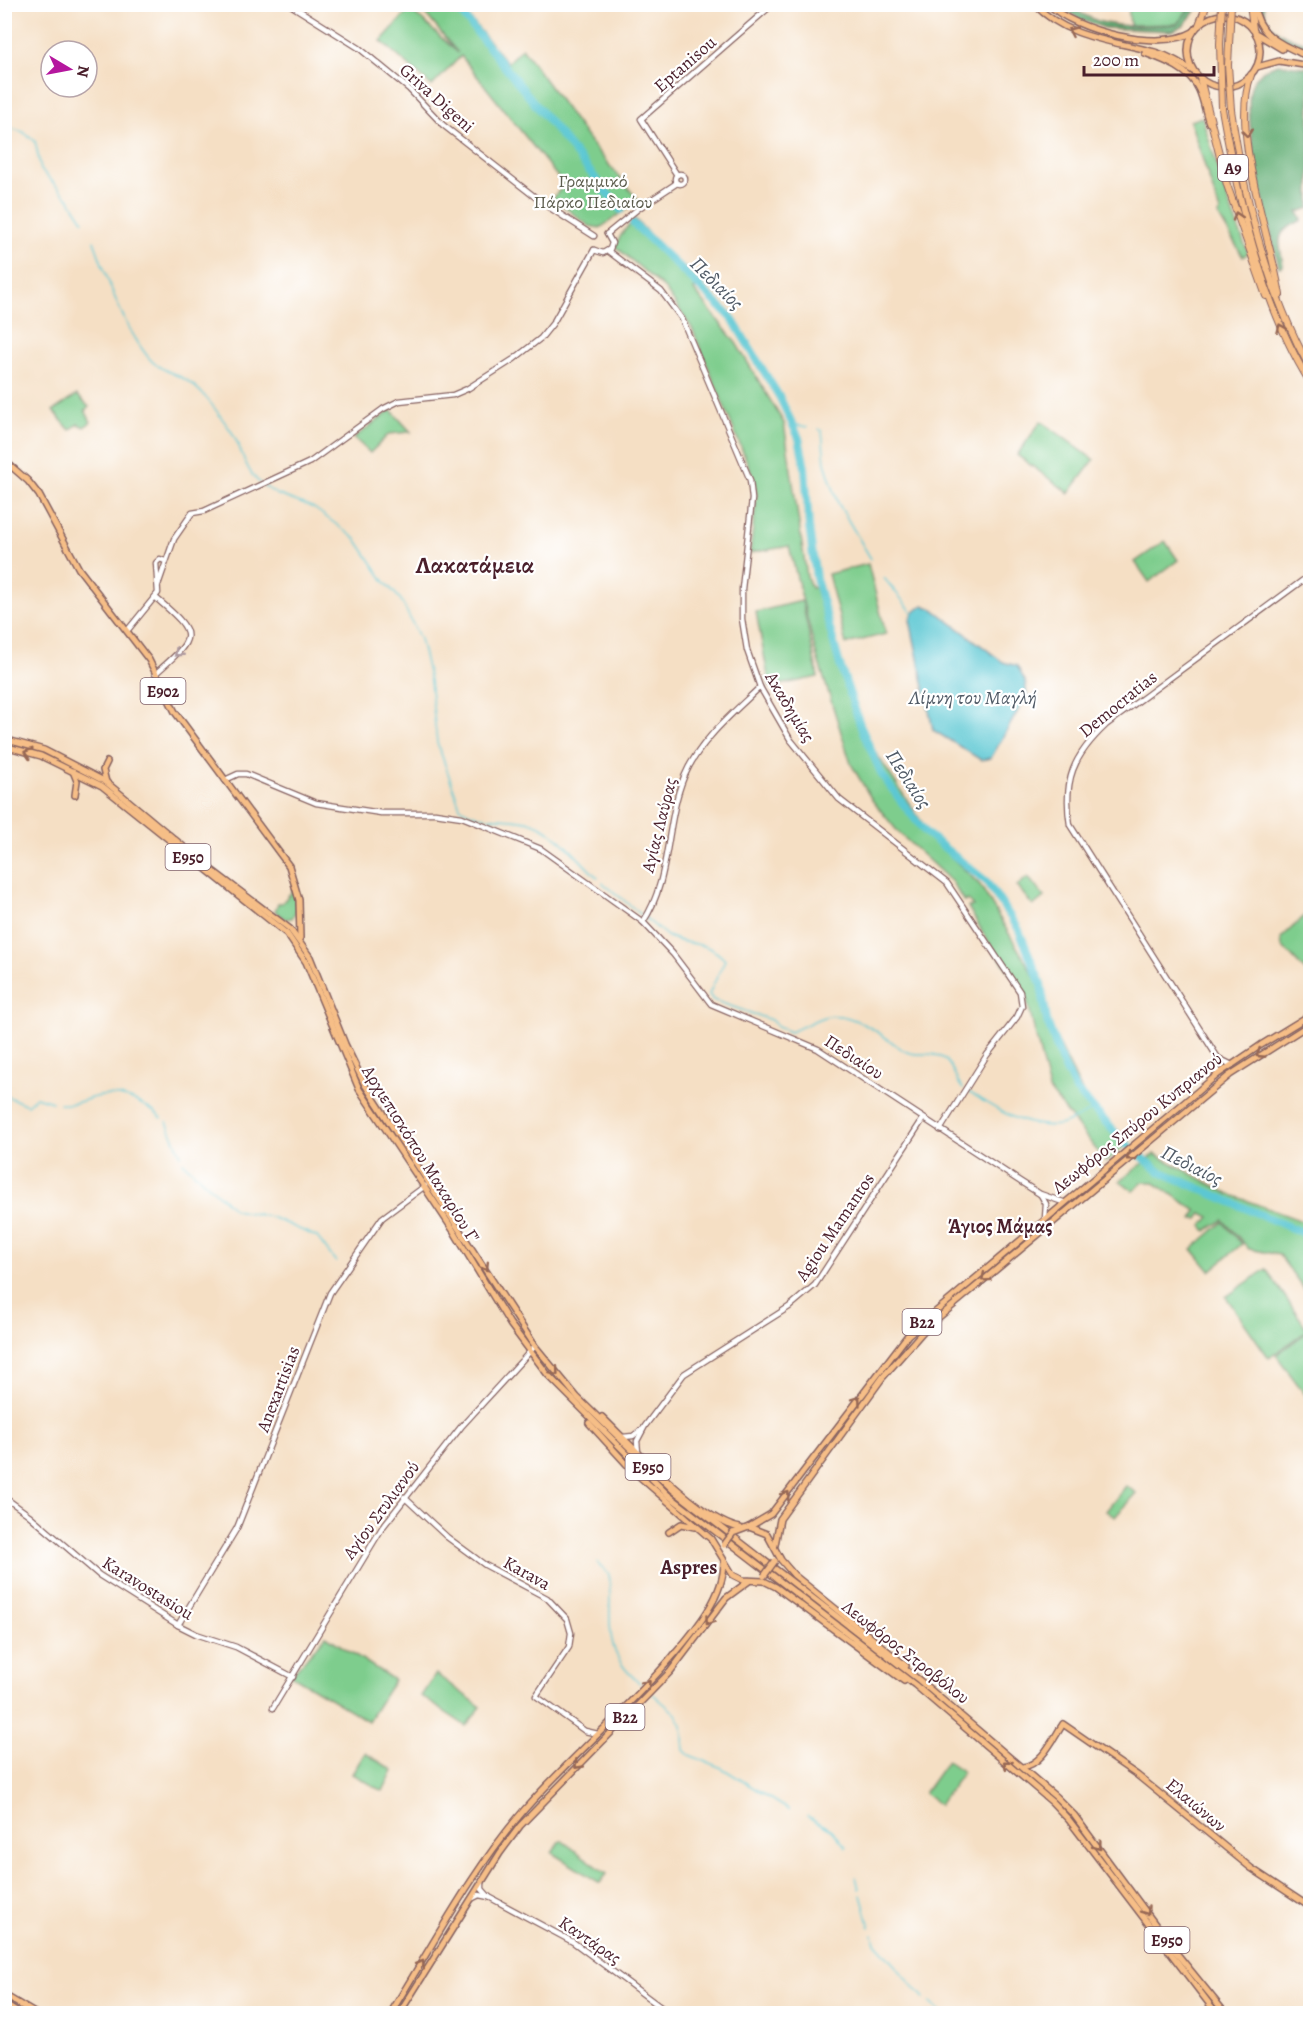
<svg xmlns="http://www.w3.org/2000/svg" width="1315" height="2018" font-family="Alegreya,serif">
  <rect width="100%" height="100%" fill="#fff"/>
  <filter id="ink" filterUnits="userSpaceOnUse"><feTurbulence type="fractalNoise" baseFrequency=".0167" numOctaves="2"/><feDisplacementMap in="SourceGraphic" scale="12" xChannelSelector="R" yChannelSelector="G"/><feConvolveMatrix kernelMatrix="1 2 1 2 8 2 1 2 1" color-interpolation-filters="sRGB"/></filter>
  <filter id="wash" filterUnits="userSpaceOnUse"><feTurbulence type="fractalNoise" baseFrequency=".008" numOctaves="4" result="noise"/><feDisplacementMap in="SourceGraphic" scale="24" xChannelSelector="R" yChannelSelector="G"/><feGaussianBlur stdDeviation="1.35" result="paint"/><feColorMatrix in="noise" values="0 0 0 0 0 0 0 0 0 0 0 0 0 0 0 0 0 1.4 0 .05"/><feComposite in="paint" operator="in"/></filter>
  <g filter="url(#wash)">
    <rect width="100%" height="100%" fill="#f5dfc4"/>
    <g fill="#7ecd8d" stroke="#64765c" stroke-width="1.5">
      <polygon points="418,5 459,5 507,63 522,48 591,143 639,201 600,228 589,226 553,198 564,185 461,56 432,86 381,41 410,9 458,53"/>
      <polygon points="1128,5 1192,5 1177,24 1130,25"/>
      <polygon points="1202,117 1229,204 1248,253 1243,257 1218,215 1220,212 1190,121"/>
      <polygon points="635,219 698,286 694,290 736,343 784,423 807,577 811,588 815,587 860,729 933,839 980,885 1039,984 1047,1019 1088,1104 1110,1123 1124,1147 1106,1162 1049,1090 1026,996 986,938 968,907 973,906 968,900 964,902 952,882 899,833 872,800 851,764 815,650 789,546 750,553 757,495 754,479 692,328 665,289 615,246 623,232"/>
      <polygon points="77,395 89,407 85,410 91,422 84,427 78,424 70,430 53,411"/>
      <polygon points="391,410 411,432 389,434 370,453 354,438"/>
      <polygon points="1041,421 1094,460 1069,493 1017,455"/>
      <polygon points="1165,541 1178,560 1149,582 1135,562"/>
      <polygon points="868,564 886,634 846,644 828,574"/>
      <polygon points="802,601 818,677 770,687 756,612"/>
      <polygon points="1028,877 1044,897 1033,906 1017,886"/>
      <polygon points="294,889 296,911 292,918 285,919 275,911 278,903 282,903"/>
      <polygon points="1310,911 1310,976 1282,946 1281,938"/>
      <polygon points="1155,1154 1229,1194 1310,1224 1310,1297 1279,1255 1249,1249 1223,1220 1206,1231 1202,1226 1210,1217 1202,1213 1198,1219 1192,1219 1197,1211 1153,1182 1143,1182 1134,1191 1120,1181"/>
      <polygon points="1223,1222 1242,1244 1210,1271 1192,1249"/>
      <polygon points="1266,1269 1308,1330 1269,1358 1226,1297"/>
      <polygon points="1310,1330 1310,1401 1276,1355"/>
      <polygon points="1126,1486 1136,1493 1115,1517 1106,1511"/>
      <polygon points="326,1636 394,1680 368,1721 291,1675"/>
      <polygon points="436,1674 481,1707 466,1726 421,1696"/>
      <polygon points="365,1753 393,1770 383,1791 352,1774"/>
      <polygon points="947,1761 963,1772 939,1805 924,1793"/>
      <polygon points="561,1840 607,1874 600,1883 552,1853"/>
    </g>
    <g fill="#66b078" stroke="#586852" stroke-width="1.5">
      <path d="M1057,5c14,-1 28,13 44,17 23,6 52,4 76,2l15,-19h8l-16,20 -12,6 -67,-3 -24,-8z"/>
      <path d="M1258,5h6c-1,25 26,34 46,39v5c-26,-7 -47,-16 -52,-44z"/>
      <path d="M1278,64l32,4v140l-12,4 4,8c-28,13 -23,17 -19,46l-4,1c-8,-33 -41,-158 -26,-185 6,-10 15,-15 25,-18z"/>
    </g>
    <polygon fill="#5bc7d3" stroke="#52737f" stroke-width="1.5" points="923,605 933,609 1003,662 1017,666 1025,681 1027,695 991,758 981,760 933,730 910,620 913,613"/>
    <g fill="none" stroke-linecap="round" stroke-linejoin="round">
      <g stroke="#5bc7d3" stroke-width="1.5">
        <polyline points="4,126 23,132 35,141 41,170 69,199 83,220"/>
        <path d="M94,241c14,40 28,83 54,116 10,13 25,15 38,23 17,10 32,33 43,48 13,17 14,41 31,55"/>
        <polyline points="780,398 797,425 807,427"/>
        <polyline points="819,429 822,431 825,463 838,503 871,559"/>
        <path d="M264,486l12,8 38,14 42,31 28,42 17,19 19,39 10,42 7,61 23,65c22,17 49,7 73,16 27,10 45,37 65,55"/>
        <polyline points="884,578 913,613"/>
        <path d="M603,883l64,53c21,11 39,3 58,24l-16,34 4,6 58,20 7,7 12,5c12,-4 26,-14 38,-16 26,-4 57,21 75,34 12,8 28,0 40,8 10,6 12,22 20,31"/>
        <path d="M967,1091c27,17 59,39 92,34 11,-2 24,-11 35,-15"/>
        <polyline points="4,1095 27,1105 36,1097 52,1102"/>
        <path d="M59,1104c13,1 20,-2 32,-6 28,-8 50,3 71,20"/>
        <polyline points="167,1122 181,1155"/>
        <polyline points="183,1162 235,1210 271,1217 317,1237 336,1262"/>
        <path d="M597,1562l12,13c4,46 -9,77 31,108"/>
        <polyline points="653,1694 676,1714 682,1725 684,1750 689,1755 722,1768 789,1810"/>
        <polyline points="807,1816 832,1830 846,1847"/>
        <polyline points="856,1877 859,1889"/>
        <polyline points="861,1895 870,1927"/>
        <polyline points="873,1935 875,1943 924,1998"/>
        <polyline points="930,2002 942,2014"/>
      </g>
      <g stroke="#5bc7d3" stroke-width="8">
        <polyline points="454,4 621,210"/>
        <polyline points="633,223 731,317 780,398 799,438 805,467 809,527 816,578 840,665 861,727 882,775 898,797 926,833 986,881 1018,928 1041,984 1047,1021 1062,1062 1076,1090 1124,1142 1159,1171 1310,1236"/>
      </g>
    </g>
  </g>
  <g filter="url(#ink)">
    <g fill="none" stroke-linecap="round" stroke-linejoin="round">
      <defs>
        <g id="minor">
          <polyline points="289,4 359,48 409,89 443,125 544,204 594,236"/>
          <circle cx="680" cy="179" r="5"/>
          <polyline points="677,175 641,119 773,4"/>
          <polyline points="607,234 639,208 677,183"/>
          <polyline points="594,250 603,253 610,249 612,243 607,234"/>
          <polyline points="608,251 661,291 682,319 750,480 752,499 742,589 742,619 747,650 760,687 790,739 839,799 947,883 1020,992 1022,1006 1017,1017 987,1055 940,1130"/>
          <polyline points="158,585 174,539 192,513 204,511 310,462 383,409 399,401 453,395 467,389 514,359 541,338 553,323 594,250"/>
          <polyline points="127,631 158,593 156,563 160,559 165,561"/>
          <path d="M155,674c42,-37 44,-39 1,-76"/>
          <polyline points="225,780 238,774 246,774 316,803 381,813 435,813 462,817 541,849 643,922 673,954 711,1004 818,1049 1021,1182 1040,1194 1063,1202"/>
          <path d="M643,922c28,-41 22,-99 41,-145 15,-36 48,-63 76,-90"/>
          <polyline points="1218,1058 1232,1065"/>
          <path d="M1217,1075l1,-17 -148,-233c-7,-45 3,-69 36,-100l204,-150"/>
          <polyline points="1041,1195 1046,1204 1045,1218"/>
          <polyline points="623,1437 633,1436 641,1430"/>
          <polyline points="638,1452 637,1441 645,1426 684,1374 789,1307 815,1285 923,1119"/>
          <polyline points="4,1497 29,1515 99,1575 178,1625 196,1634 236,1647 293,1677"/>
          <polyline points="404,1497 447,1537 485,1565 547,1598 567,1619 571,1633 569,1647 536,1696 585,1731 598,1734"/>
          <polyline points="178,1625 237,1528 330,1293 382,1218 425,1186"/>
          <polyline points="273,1708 382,1528 461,1427 535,1346"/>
          <polyline points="482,1881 482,1889 489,1897"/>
          <polyline points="473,1898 479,1895 489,1897 573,1942 670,2014"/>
        </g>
        <g id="major">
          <path d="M1034,4c34,35 77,36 121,48 14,4 25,11 38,19"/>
          <path d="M1048,4c27,27 111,48 145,28"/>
          <path d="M1254,4c3,30 25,40 49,50"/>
          <circle cx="1224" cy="51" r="36"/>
          <polyline points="1257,34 1282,49"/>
          <path d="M1145,53c19,7 45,16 54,37 5,11 6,22 10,33"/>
          <polyline points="1300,53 1310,56"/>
          <polyline points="1257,67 1279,61 1310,66"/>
          <polyline points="4,460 28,481 39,495 79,569 149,660 175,712 289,866 299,900 300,938"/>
          <polyline points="4,739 44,750 106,782 209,868 290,929 310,957 345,1044 365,1085 535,1346 577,1397 673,1490 919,1680 1056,1797 1074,1815 1174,1950 1226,2014"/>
          <polyline points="4,746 41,756 102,786 287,934 306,962 359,1089 453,1230 510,1324 548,1375 668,1495 915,1685 1052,1802 1069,1820 1217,2014"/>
          <polyline points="73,771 77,781 75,795"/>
          <polyline points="106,782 103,770 107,762"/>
          <path d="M602,1417c30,29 99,104 138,111"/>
          <polyline points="589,1423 632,1470 711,1539 733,1575 743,1580 764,1581 776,1587 904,1681"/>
          <polyline points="749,1527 771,1514 908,1335 1217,1075 1261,1045 1310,1015"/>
          <polyline points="669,1532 681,1524 695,1527"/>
          <polyline points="733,1533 749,1527 767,1534 781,1560 794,1575 906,1666"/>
          <polyline points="775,1545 780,1519 883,1377 926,1328 1230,1075 1310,1024"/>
          <path d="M1022,1767c19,-1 31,-28 41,-43l74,51 114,93 59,39"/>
          <polyline points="4,1995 36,2014"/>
          <polyline points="4,2004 20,2014"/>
          <path d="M390,2014c43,-69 82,-144 135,-205 47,-53 102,-99 148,-153 22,-26 51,-59 51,-94"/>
          <polyline points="399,2014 500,1853 520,1826 670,1672 726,1598 749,1581"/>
        </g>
        <g id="highway">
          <polyline points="1250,4 1253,29"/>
          <polyline points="1199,25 1207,4"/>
          <path d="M1251,75c-21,57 19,160 29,220"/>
          <polyline points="1200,78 1227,185 1266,296"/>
          <path d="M1222,109c15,86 41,199 88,273"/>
          <path d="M1231,110c13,88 36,180 79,258"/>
        </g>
      </defs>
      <use href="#minor" stroke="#866261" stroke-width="7"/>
      <use href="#major" stroke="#866261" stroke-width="8"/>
      <use href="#highway" stroke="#866261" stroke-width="8"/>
      <use href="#minor" stroke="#fff" stroke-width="4.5"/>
      <use href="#major" stroke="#f6be87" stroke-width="5"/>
      <use href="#highway" stroke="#f6be87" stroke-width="6"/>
      <defs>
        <g id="major-bridge">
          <polyline points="724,1545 733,1533"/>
          <polyline points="764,1576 775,1561"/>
        </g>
        <g id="highway-bridge">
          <polyline points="1222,4 1220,44 1222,109"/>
          <polyline points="1231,110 1228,65 1231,4"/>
        </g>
      </defs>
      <use href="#major-bridge" stroke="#866261" stroke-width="8" stroke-linecap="butt"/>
      <use href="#highway-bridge" stroke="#866261" stroke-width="8" stroke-linecap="butt"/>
      <use href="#major-bridge" stroke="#f6be87" stroke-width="5"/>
      <use href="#highway-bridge" stroke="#f6be87" stroke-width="6"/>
    </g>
    <defs><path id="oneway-chevron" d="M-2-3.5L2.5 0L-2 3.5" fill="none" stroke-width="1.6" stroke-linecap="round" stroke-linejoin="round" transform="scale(1.5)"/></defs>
    <g stroke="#976754">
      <use href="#oneway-chevron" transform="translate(1072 31) rotate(-156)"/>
      <use href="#oneway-chevron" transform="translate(1247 133) rotate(84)"/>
      <use href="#oneway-chevron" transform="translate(1237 216) rotate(-108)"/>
      <use href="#oneway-chevron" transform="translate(1281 328) rotate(-113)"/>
      <use href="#oneway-chevron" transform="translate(28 753) rotate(-163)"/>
      <use href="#oneway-chevron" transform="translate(1260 1054) rotate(147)"/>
      <use href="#oneway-chevron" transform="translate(1130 1157) rotate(141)"/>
      <use href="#oneway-chevron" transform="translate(485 1267) rotate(58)"/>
      <use href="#oneway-chevron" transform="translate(985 1278) rotate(140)"/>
      <use href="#oneway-chevron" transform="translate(555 1372) rotate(49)"/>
      <use href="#oneway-chevron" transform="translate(857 1400) rotate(-54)"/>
      <use href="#oneway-chevron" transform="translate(786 1495) rotate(-52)"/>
      <use href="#oneway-chevron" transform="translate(709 1621) rotate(125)"/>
      <use href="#oneway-chevron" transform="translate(647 1684) rotate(-46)"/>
      <use href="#oneway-chevron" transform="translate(1007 1764) rotate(-140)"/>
      <use href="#oneway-chevron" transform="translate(578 1765) rotate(134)"/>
      <use href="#oneway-chevron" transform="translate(1098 1846) rotate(53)"/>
      <use href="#oneway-chevron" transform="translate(1146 1911) rotate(54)"/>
      <use href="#oneway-chevron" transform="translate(421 1964) rotate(-58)"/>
    </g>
    <use stroke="#ae9aa0" href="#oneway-chevron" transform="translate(178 653) rotate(137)"/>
  </g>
  <g text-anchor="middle" stroke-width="4.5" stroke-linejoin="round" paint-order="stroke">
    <g fill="#fff" stroke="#80626b" stroke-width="1.5">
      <rect x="1218" y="155" width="30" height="26" rx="4.5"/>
      <rect x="140.5" y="678" width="45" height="26" rx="4.5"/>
      <rect x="165.5" y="844" width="45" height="26" rx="4.5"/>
      <rect x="902.5" y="1309" width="39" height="26" rx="4.5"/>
      <rect x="625.5" y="1454" width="45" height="26" rx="4.5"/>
      <rect x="605.5" y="1704" width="39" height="26" rx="4.5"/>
      <rect x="1144.5" y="1927" width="45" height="26" rx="4.5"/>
    </g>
    <g font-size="16" font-weight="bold" fill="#4a1f2b">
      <text x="1233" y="174">A9</text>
      <text x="163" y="697">E902</text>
      <text x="188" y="863">E950</text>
      <text x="922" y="1328">B22</text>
      <text x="648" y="1473">E950</text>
      <text x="625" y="1723">B22</text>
      <text x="1167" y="1946">E950</text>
    </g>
    <g font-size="18" fill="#4a1f2b" stroke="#fff">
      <text transform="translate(685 64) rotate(-41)" y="6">Eptanisou</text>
      <text transform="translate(437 98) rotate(42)" y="6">Griva Digeni</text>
      <text transform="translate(1118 704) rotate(-39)" y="6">Democratias</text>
      <text transform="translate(790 707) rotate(59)" y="6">Ακαδημίας</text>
      <text transform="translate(659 825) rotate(-76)" y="6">Αγίας Λαύρας</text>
      <text transform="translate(854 1057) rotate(33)" y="6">Πεδιαίου</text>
      <text transform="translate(1137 1123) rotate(-39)" y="6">Λεωφόρος Σπύρου Κυπριανού</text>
      <text transform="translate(421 1154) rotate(58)" y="6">Αρχιεπισκόπου Μακαρίου Γ'</text>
      <text transform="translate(835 1227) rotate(-56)" y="6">Agiou Mamantos</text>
      <text transform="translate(278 1389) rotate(-69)" y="6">Anexartisias</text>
      <text transform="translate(381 1510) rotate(-54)" y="6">Αγίου Στυλιανού</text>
      <text transform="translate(527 1573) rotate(29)" y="6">Karava</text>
      <text transform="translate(148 1588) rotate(32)" y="6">Karavostasiou</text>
      <text transform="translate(906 1652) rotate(38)" y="6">Λεωφόρος Στροβόλου</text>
      <text transform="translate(1196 1805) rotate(40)" y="6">Ελαιώνων</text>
      <text transform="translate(590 1940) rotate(34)" y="6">Καντάρας</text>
    </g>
    <g font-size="18" fill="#5c5c4d" stroke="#fff">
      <text x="593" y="187">Γραμμικό<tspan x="593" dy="21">Πάρκο Πεδιαίου</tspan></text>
    </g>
    <g font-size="20" font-style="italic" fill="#505a66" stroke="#fff">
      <text transform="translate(717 283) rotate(45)" y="7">Πεδιαίος</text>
      <text x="973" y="704">Λίμνη του Μαγλή</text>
      <text transform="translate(909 779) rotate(57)" y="7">Πεδιαίος</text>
      <text transform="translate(1192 1165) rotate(27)" y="7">Πεδιαίος</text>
    </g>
    <g font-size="20" font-weight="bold" fill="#4a1f2b" stroke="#fff">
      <text x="1000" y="1233">Άγιος Μάμας</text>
      <text x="689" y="1574">Aspres</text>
    </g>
    <g font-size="24" font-weight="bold" fill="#4a1f2b" stroke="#fff">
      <text x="475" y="573">Λακατάμεια</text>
    </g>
  </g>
  <rect width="1315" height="2018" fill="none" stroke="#fff" stroke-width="24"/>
  <g transform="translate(69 69) rotate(100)"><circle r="28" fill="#ffffff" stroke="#b7a5aa" stroke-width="1.5"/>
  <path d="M0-4.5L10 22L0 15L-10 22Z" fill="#b5179e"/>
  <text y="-9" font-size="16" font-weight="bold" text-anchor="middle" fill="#4a1f2b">N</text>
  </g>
  <path d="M1084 66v9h130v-9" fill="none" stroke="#4a1f2b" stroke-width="3"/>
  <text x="1093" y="66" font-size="18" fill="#4a1f2b" stroke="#ffffff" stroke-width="4.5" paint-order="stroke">200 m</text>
</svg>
